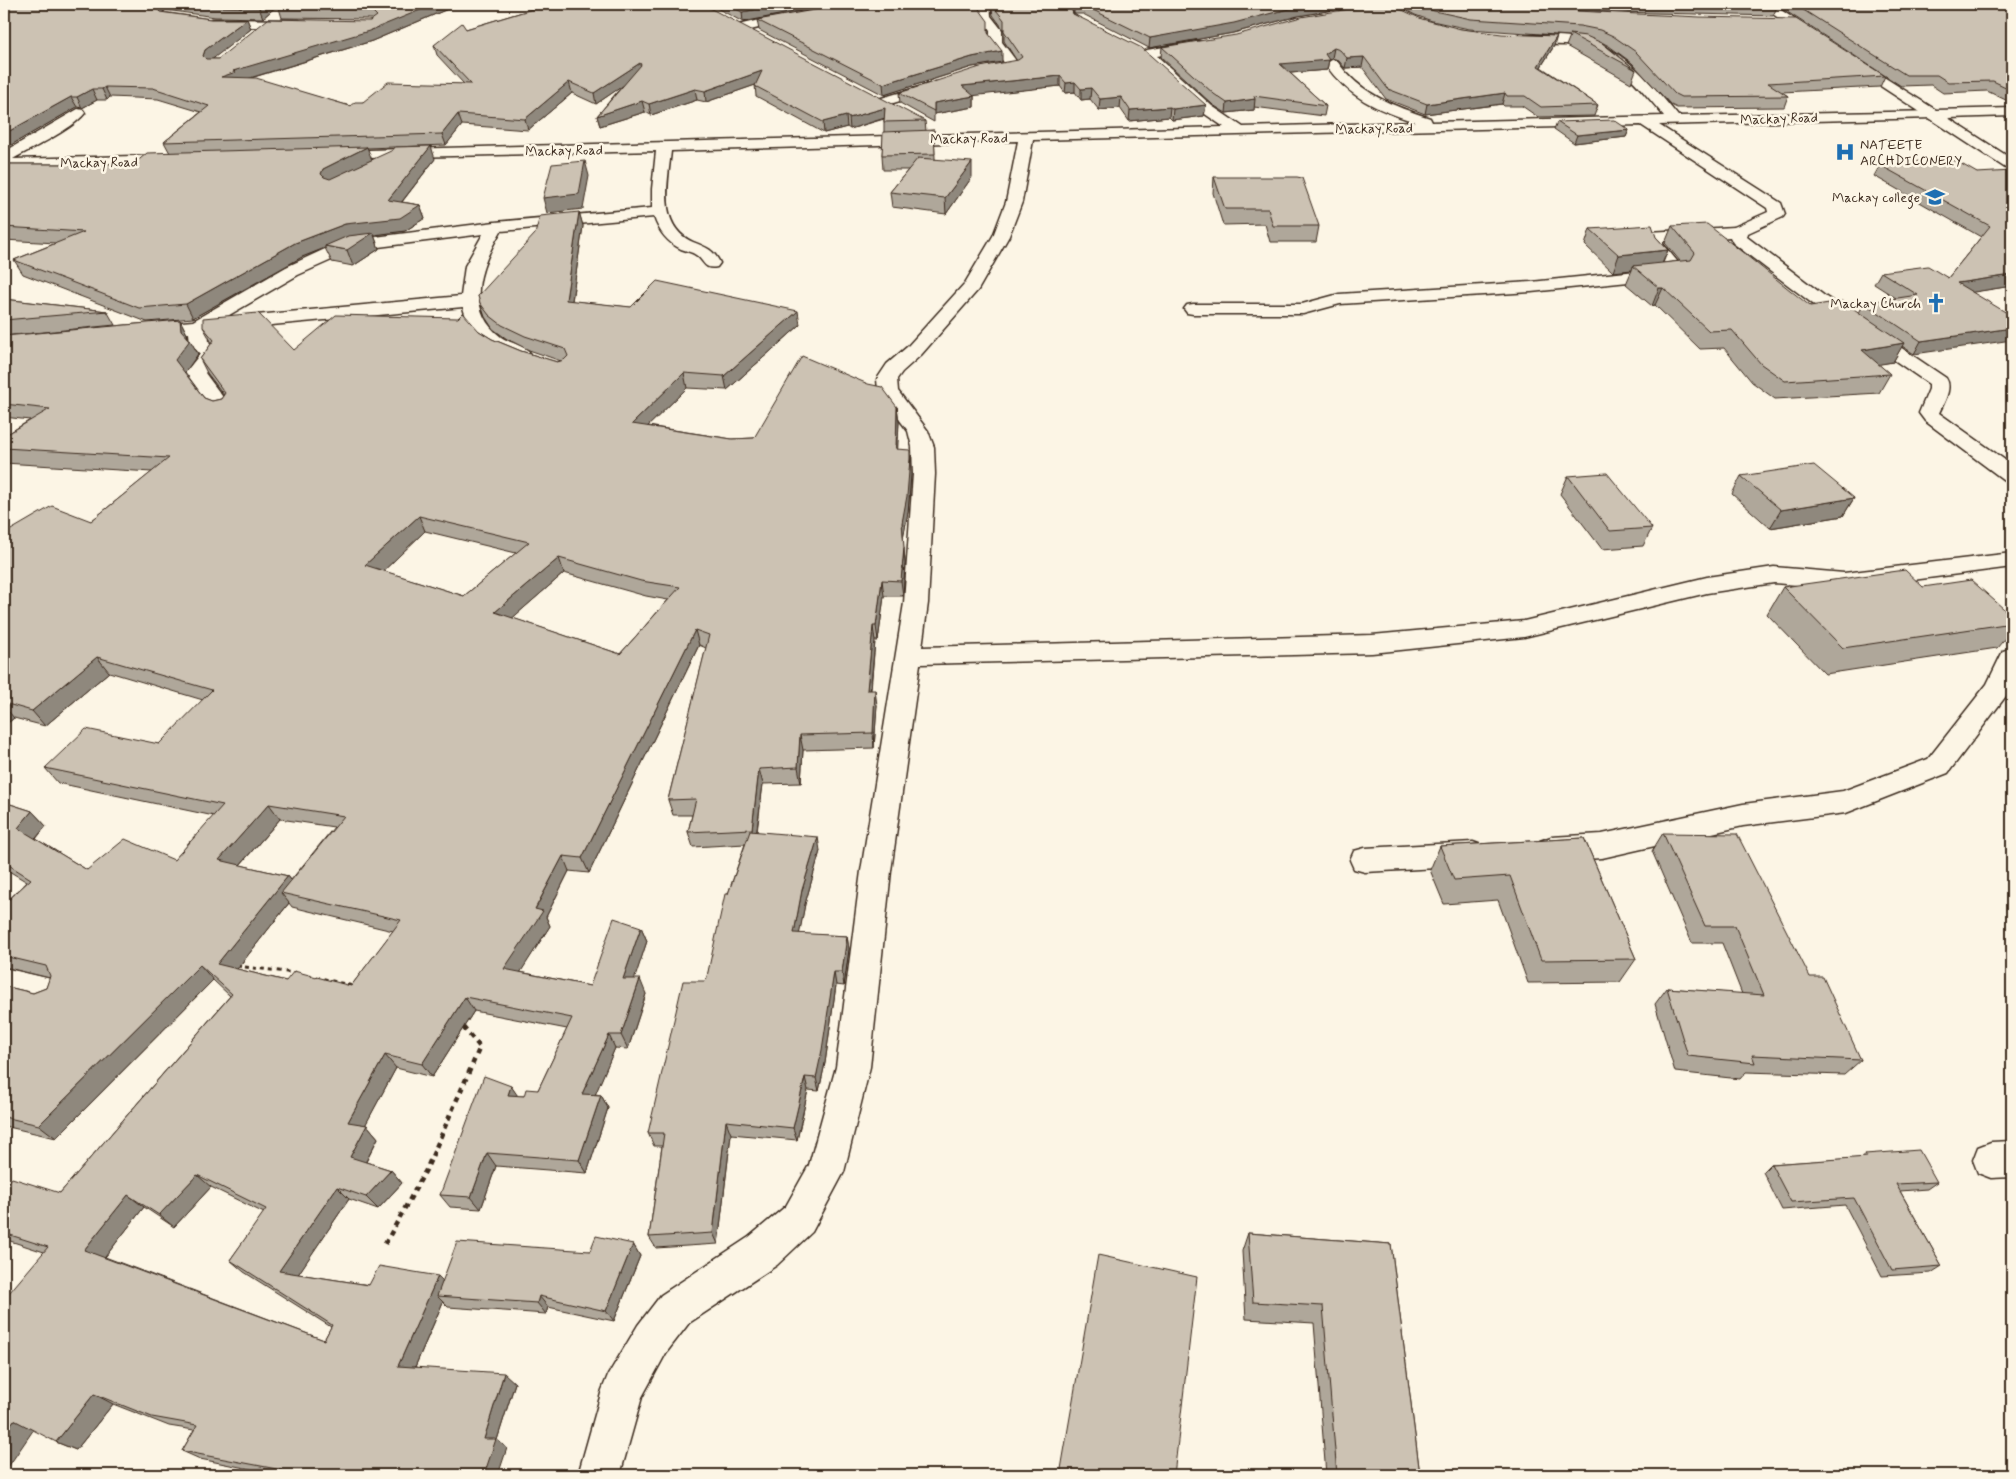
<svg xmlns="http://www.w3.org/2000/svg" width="2016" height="1479" font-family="Mynerve,sans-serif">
  <rect width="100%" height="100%" fill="#fcf5e5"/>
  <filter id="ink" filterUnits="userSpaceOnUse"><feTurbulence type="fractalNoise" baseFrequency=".02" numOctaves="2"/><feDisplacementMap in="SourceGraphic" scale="10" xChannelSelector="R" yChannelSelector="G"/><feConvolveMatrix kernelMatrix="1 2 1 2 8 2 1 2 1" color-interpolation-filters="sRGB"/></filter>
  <g filter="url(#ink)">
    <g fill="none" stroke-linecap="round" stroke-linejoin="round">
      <defs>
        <g id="street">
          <polygon points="849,4 874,4 868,8 780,23 742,32 736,28 738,25 780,15"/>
          <polygon points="978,4 990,4 991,16 1002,30 1002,42 1020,66 1018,69 982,76 975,72 977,69 1005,64 990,42 990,30 979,16 980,7"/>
          <polygon points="1383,4 1406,4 1400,8 1355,17 1349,13 1351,10"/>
          <polygon points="212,19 299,20 305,24 299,28 208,26 206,23"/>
          <path d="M1518,35c25,1 53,-1 77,7 34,13 61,47 83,74l261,-5 2,3 -2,3 -5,1 -275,7 122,78 4,11 -2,3 -35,16 -1,4 79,60 120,81c7,10 -2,24 -7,35l73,52v16l-8,-1 -79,-59 -6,-8 10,-24v-5l-116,-80 -80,-61 -3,-6 -67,4v3l23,28 -3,4 -6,1 -146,15 -191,12 -37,10h-110l-6,-1 -3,-4 3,-4 6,-1h109l37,-10 192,-12 134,-14c-7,-9 -24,-23 -16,-36l85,-5 34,-15 -1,-4 -126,-83 -608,15 -11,62 -13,34 -31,54 -57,65 -19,17 -5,7 1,12 30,40 6,16 1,27 -7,129 -6,44 450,-12 152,-14 183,-44 67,-10 70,6 168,-20v14l-168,22 -70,-6 -67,10 -183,44 -152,16 -452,11 -29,207 -21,196 -26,105 -32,60 -35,33 -88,58 -23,30 -24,44 -22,78h-42l24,-85 6,-15 30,-50 23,-30 88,-58 37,-31 23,-41 27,-98 25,-196 43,-268 9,-129 -1,-27 -4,-16 -30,-40 -1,-12 10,-15 20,-17 58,-64 28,-47 13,-34 12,-61 -347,10c-3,31 -14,75 22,91 13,5 21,8 27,21l-3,4c-14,3 -12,-6 -21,-12 -4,-3 -10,-4 -15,-6 -14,-7 -22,-17 -27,-32l-153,14c-20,33 -38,77 0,106 8,6 24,8 30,17l-3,4c-27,7 -60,-26 -65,-51l-255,24 1,11 11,12 -15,19 26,35 -3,4 -7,2 -7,-2 -29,-39 15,-19 -10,-11 -1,-10 -42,4 -7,-2 -2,-4 2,-4 7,-2 46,-4 93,-54 39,-18 26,-9 144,-18 157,-14v-19l4,-38 -328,8 -3,-3 3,-3 5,-2 891,-24 -22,-15 -61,-58 6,-4 51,-9 4,1 2,3 -2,3 -45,8 55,50 31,21 172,-5c-39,-13 -66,-24 -90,-58l7,-4 5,1c23,33 56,45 93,57l2,4 232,-6c-23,-27 -51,-65 -89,-70 -20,-3 -42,1 -61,-4l-2,-3 2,-3zM483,234l-18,32 -4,30 -237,22 74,-43 56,-25z"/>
          <polygon points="936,82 941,83 943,86 941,89 883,106 876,102 878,99"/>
          <path d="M78,109l5,1 2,3c-12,16 -53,35 -72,46l162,-4 5,2 3,3 -3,3 -5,2 -171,4v-17z"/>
          <polygon points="2012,648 2012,688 1948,773 1846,813 1743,826 1602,858 1551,861 1540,857 1536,849 1540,841 1551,837 1602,834 1743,804 1843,791 1928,759 1987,684 2003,651"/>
          <polygon points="1473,842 1484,846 1488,854 1484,862 1473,866 1365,872 1354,869 1350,860 1354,851 1365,848"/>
          <polygon points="4,968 60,981 64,991 60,1001 48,1005 4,996"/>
          <polygon points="2012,1141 2012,1177 1991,1178 1978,1173 1973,1160 1978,1147 1991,1142"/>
        </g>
        <g id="secondary">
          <polygon points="1758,4 1772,4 1824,39 1818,43 1814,42"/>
          <polygon points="1852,57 1936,110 2012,108 2012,116 1948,118 2012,159 2012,171 2007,169 1847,64 1845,61 1847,58"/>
        </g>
      </defs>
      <use href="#street" stroke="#3b2a1e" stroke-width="3"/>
      <use href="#secondary" stroke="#3b2a1e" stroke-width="3"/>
      <g stroke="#3b2a1e" stroke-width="3" stroke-dasharray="4 4" stroke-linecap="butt">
        <polyline points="188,845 197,835"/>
        <polyline points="237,966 295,973"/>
        <polyline points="308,975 353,986"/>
      </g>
      <polyline stroke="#3b2a1e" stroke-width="4.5" stroke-dasharray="5 5" stroke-linecap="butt" points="385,1244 426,1170 480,1047 462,1026"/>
      <use href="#street" fill="#fcf5e5" fill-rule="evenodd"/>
      <use href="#secondary" fill="#fcf5e5" fill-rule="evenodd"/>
    </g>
    <g fill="#afa79a" stroke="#3b2a1e" fill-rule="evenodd">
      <polygon points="4,4 279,4 263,18 215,17 166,10 163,12 211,19 247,19 251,29 211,59 218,59 370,21 372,19 282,18 279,8 283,4 449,4 450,8 372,41 251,78 350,106 363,102 464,84 437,55 434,45 466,29 549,4 925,121 926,131 934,130 935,159 972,177 946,214 892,207 890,192 908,170 883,170 882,155 884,132 884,119 850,129 847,127 824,133 756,96 755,85 706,102 697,100 651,115 645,112 600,126 597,116 622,86 596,104 572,93 528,130 462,125 446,145 367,148 371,160 435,159 402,202 420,205 425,218 405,231 374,235 379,249 353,266 332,262 325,248 302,257 193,318 147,322 23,274 14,260 56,243 4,240 4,164 134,164 170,153 164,142 201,112 158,99 110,97 107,100 97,100 82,108 77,107 4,149"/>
      <polygon points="709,4 977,4 977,6 988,33 1002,62 972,67 884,95 759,30 757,20 842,5 824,6 743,22"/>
      <polygon points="991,4 1368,4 1298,16 1233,33 1149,48 1083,14 1074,14 1206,105 1204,116 1172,120 1169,117 1129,121 1120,108 1099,110 1090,99 1081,100 1075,92 1065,93 1060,86 973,95 974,96 974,107 934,114 934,122 900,103 899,93 1017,61 1004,41 1004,30 993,15"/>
      <polygon points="1405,4 1773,4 1777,7 1773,16 1577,11 1885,76 1880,87 1782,92 1788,96 1784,107 1677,108 1671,105 1632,63 1609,46 1603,43 1636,70 1631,83 1566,46 1570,36 1469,29 1432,21 1415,15 1404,9"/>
      <polygon points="1775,4 2012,4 2012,103 1987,91 1943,93 1931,85 1901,86"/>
      <polygon points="1461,29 1554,46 1541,67 1598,105 1594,116 1538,117 1522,106 1504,106 1502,104 1425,114 1386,99 1362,67 1345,68 1338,60 1332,58 1329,60 1327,70 1290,73 1326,106 1324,116 1254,107 1254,110 1226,113 1213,105 1161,57 1162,47"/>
      <polygon points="1557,122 1629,130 1626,137 1574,143 1554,129"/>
      <polygon points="1880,165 1977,173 2012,286 1972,292 1914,354 1902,346 1893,362 1878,364 1890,374 1879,393 1775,399 1752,382 1724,348 1700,349 1655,305 1652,306 1626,284 1632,270 1613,272 1585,245 1590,229 1656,237 1668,250 1663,263 1680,261 1665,243 1672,226 1810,306 1859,313 1864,303 1896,298 1874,284 1881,272 1948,278 1981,237 1874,176"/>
      <polygon points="1214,177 1319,226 1316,242 1270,242 1265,224 1223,225 1213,193"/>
      <path d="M579,212l4,14 -11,75 228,24 -73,65 -40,-2 -39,38 84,13 22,-1 143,-31 2,15 -2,27 14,25 -3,38 -5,27 2,24 -2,33h-19l-6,45h-3l-4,49 6,15 -3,43 -71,2 -2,33 -38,1 -6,48 63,19 -15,53 -6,30 48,2 2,13 -5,37 -8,-1 -11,78 -6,28 -11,-1 -11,50 -66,-6 -13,110 -62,4 -7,-11 13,-91h-8l-6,-13 58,-152 22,-87 17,-50 -52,3 -5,-15 4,-17h-19l-5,-15 38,-152 -7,-3 -110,228 -20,-2 -23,46 4,9 -30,46 70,14 51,-59 6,14 -13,38 12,15 -18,55 -13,-1 -20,46 6,1 7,13 -21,65 -91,-7 -15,43 -31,-2 -10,-12 71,-109 6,10h7l14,-6 29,-61 -93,-18 -42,66 -36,-9 -31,57h2l11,13 -12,24 25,8 11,13 -24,26 -29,-10 -51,75 71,11 74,-4 147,-30 43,-7 7,12 -26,65 -66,-14 -2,7 -98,-7 -5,-5 -28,65 100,16 -18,57 10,8 -227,27 -80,-16 -18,-8 12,-21 -25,-4 -56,-22 -37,46 -20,-8 -12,-190 -40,-13v-51l56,5 170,-197 -17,-16 -157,158 -52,-12v-140l29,7 13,-5 4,-10 -46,-11v-63l23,-22 -23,-14v-66l28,9 14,15 -10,13 51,31 87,-10 40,-44 -156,-33 -13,-15 114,-24 44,-44 -94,-28 -64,54 -31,-8 -10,8v-192l87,-13 61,-49 -148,-9v-27l26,-16 -26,-3v-118l103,12 8,14 -111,11 176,-16 7,14 1,3 10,17 -13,18 19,26 8,3 9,-2 3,-4 -17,-22 -7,-14 12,-16 -9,-16 91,23 185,-19 13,8 29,12 36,11 4,-1 -32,-11 -22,-11 -14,-10 -8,-12 -7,-21zM425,531l91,22 -52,43 -81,-25zM564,573l82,23 22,4 -48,54 -108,-36zM280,819l54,8 -43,53 -3,-4 -48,-11zM289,903l3,4 101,24 -42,55 -65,-5 -49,-12zM211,1187l53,26 -34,47 14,12 87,55 -7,13 -219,-83 39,-50 30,20z"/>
      <polygon points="1568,476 1652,528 1643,546 1602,549 1560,494"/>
      <polygon points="1741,476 1854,498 1843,516 1770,528 1732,494"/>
      <polygon points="1783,587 1923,587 2012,616 2012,630 1997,648 1825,674 1767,614"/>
      <polygon points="1663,833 1810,977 1861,1060 1844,1075 1746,1072 1740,1079 1675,1072 1655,1004 1667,988 1742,994 1722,943 1692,943 1652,851"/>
      <polygon points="1584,838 1636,959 1620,982 1528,983 1498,900 1444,904 1430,870 1440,846"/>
      <polygon points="1865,1154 1937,1182 1927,1189 1900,1191 1942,1266 1931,1273 1882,1276 1845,1205 1782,1210 1763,1172 1771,1164 1860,1158"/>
      <polygon points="1248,1233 1391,1244 1420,1475 1326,1475 1314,1323 1246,1319 1242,1251"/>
    </g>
    <g fill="#8f887d" stroke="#3b2a1e">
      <polygon points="157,4 163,4 166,10 158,15 154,6"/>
      <polygon points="264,4 279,4 263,18 259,8"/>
      <polygon points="435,4 449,4 450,8 372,41 240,81 221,77 233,71"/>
      <polygon points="785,4 824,4 824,6 743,22 742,12"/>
      <polygon points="1074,4 1074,14 1071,8"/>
      <polygon points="1314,4 1368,4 1298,16 1233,33 1149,48 1150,38"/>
      <polygon points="1575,4 1580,4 1578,10 1572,12"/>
      <polygon points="247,19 251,29 210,61 207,66 203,56 205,50"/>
      <polygon points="1557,36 1554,46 1535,76 1538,66"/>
      <polygon points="1334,48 1332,58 1329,60 1327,70 1279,74 1280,64 1325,54"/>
      <polygon points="1002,51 1002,62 972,67 884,95 883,84 972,57"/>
      <polygon points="1364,57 1362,67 1345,68 1347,58"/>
      <polygon points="640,63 642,73 596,104 594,93"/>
      <polygon points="762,71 764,82 706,102 705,91"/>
      <polygon points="1060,76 1060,86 962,97 962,86"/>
      <polygon points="569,82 572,93 528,130 525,119"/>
      <polygon points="1075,82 1075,92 1065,93 1066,83"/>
      <polygon points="105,87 110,97 107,100 102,89"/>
      <polygon points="1091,88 1090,99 1081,100 1081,89"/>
      <polygon points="92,89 97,100 82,108 77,97"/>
      <polygon points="695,89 697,100 651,115 649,104"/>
      <polygon points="1505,93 1502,104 1425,114 1427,104"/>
      <polygon points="974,96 974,107 934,114 934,103"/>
      <polygon points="71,97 77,107 4,149 4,134"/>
      <polygon points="1121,97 1120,108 1099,110 1100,99"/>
      <polygon points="1255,99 1254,110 1226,113 1227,103"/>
      <polygon points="642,101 645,112 600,126 597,116"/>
      <polygon points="1206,105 1204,116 1172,120 1173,109"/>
      <polygon points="1170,107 1169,117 1129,121 1130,110"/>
      <polygon points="885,108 885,118 850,129 849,118"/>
      <polygon points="458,114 462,125 446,145 442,134"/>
      <polygon points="846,116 847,127 824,133 823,122"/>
      <polygon points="1629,130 1626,137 1574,143 1577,135"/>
      <polygon points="431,146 435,159 393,213 388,200"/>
      <polygon points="367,147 372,160 328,182 321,174 323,169"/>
      <polygon points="585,161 589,176 583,209 547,213 543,198"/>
      <polygon points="972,162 972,177 946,214 945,198"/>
      <polygon points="420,205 425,218 405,231 374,235 379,249 353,266 347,250 325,246 325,248 302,257 193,318 186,304 295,243 345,224"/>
      <polygon points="579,212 583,226 570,314 566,300"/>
      <polygon points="1668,250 1661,266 1633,266 1632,270 1613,272 1619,255"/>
      <polygon points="2012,275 2012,286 1949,296 1957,283"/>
      <polygon points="1659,288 1663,288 1655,305 1652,306"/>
      <polygon points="798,311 800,325 727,390 724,376"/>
      <polygon points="180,320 187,334 188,342 190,340 198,354 184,374 175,360 181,330"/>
      <polygon points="2012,328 2012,340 1914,354 1921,341"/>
      <polygon points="1904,343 1893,362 1852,369 1862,350"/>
      <polygon points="684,373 687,388 636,438 632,424"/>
      <polygon points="897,407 899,422 897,464 896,449"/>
      <polygon points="910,450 911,474 908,512 903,539 902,523"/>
      <polygon points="1854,498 1843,516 1770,528 1781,510"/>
      <polygon points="419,516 425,531 373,581 365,565"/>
      <polygon points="904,547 905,563 903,596 901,581"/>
      <polygon points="559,558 564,573 501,628 495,612"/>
      <polygon points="882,580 884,596 878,641 876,626"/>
      <polygon points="873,626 875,641 869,705 867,690"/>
      <polygon points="695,630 699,645 589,873 582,858"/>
      <polygon points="97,657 109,672 45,726 32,711"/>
      <polygon points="875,690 877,705 874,748 873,733"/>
      <polygon points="4,706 14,718 4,726"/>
      <polygon points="800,735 803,750 801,783 798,767"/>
      <polygon points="759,769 763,784 755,844 752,829"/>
      <polygon points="269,804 280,819 231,875 219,860"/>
      <polygon points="32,811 46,826 32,843 18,828"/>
      <polygon points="818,837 820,851 805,904 797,947 794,933 802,890"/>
      <polygon points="563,856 569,871 546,917 550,926 513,984 504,969"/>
      <polygon points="288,876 299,891 281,893 289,903 230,978 217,964"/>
      <polygon points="641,927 647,941 630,993 623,979"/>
      <polygon points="847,936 849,949 844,986 842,972"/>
      <polygon points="200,965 213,980 56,1138 39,1125"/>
      <polygon points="834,972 836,985 825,1063 819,1091 816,1078"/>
      <polygon points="640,979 646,994 628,1049 621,1035"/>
      <polygon points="465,997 474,1011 432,1077 422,1064"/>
      <polygon points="609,1035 615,1048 590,1107 582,1094"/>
      <polygon points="385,1055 396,1068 360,1135 348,1122"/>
      <polygon points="805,1077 808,1090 797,1140 793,1128"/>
      <polygon points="511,1086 520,1099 508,1095"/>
      <polygon points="601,1095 608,1108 587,1173 579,1160"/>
      <polygon points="726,1121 731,1134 718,1244 713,1233"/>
      <polygon points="367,1125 378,1138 362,1169 350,1157"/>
      <polygon points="487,1153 496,1166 481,1209 471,1197"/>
      <polygon points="391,1170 402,1183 378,1209 366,1197"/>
      <polygon points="197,1175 211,1187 174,1227 159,1215"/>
      <polygon points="337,1187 349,1199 293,1282 279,1271"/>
      <polygon points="128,1195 144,1207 102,1261 84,1250"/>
      <polygon points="633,1244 640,1256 614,1321 606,1311"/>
      <polygon points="438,1276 449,1287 437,1296 443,1302 411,1376 398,1366"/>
      <polygon points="539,1296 548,1307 546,1314 537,1303"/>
      <polygon points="504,1373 515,1383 497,1440 507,1448 498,1475 484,1475 484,1439"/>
      <polygon points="94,1394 113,1404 76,1450 56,1442"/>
      <polygon points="14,1420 34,1429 4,1473 4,1434"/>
    </g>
    <g fill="#ccc2b3" stroke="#3b2a1e" fill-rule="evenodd">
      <polygon points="4,4 157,4 154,6 160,12 211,19 247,19 205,50 203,56 206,59 218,59 268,19 370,21 377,16 370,9 279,8 283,4 435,4 369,31 233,71 236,72 221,77 256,78 350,106 355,102 363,102 388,82 471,84 434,45 462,23 466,29 549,4 702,4 925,121 884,122 885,108 849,118 846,116 823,122 755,86 762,71 705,91 695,89 649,104 642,101 597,116 641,65 640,63 594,93 569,82 525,119 458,114 442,134 164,142 209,106 153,88 105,87 102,89 92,89 77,97 71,97 4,134"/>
      <polygon points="185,4 264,4 259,8 211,7"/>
      <polygon points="726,4 785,4 742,12"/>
      <polygon points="848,4 977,4 977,6 988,21 988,33 1002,51 972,57 883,84 757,20"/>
      <polygon points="993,4 1314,4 1299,6 1234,23 1150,38 1083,5 1074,4 1071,8 1073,14 1142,48 1206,105 1173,109 1170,107 1130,110 1121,97 1100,99 1091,88 1081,89 1075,82 1066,83 1060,76 962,86 974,96 934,103 934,111 899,93 980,67 1018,60 1022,57 1004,31 1004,20 993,6"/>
      <polygon points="1380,4 1389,4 1422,19 1461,29 1502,34 1557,36 1538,66 1598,105 1541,107 1525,96 1507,96 1505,93 1427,104 1388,89 1364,57 1347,58 1340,50 1334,48 1325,54 1329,60 1280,64 1326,106 1254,96 1255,99 1227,103 1214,94 1162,47 1236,35 1301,17"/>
      <polygon points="1415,4 1575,4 1573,7 1577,11 1700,17 1796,19 1885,76 1768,83 1788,96 1681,97 1675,94 1636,52 1613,36 1600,30 1580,26 1471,19 1434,11"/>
      <polygon points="1686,4 1773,4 1777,7"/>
      <polygon points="1794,4 2012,4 2012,90 1993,81 1948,82 1937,75 1906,75"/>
      <polygon points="1570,34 1586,36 1602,43 1636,70"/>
      <polygon points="1614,120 1629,130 1577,135 1557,122"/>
      <polygon points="934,130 935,154 882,155 883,132"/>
      <polygon points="431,146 388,200 420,205 400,218 345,224 295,243 186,304 139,308 14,260 84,232 4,227 4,164 134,164 147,153 367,147 323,169 321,174 324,177 330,179 393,150 395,147"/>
      <polygon points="918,158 972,162 945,198 890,192"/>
      <polygon points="1951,158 1977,173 2012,171 2012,275 1957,283 2012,316 2012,328 1921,341 1864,303 1918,295 1881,272 1928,266 1948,278 1990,226 1880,165"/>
      <polygon points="585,161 579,194 543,198 552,164"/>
      <polygon points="1214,177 1297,177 1302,178 1319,226 1273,226 1268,209 1225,209"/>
      <path d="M579,212l-13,88 65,7 26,-26 141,30 -74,65 -40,-3 -52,51 100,15 22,-1 48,-82 66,28 14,3 15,20 -1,42 14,1v9l-3,37 -5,27 2,24 -3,34 -19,-1 -6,46h-3l-6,64h8l-2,43 -73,2 -2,32 -39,2 -7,60 -64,3 8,-33 -28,1 41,-165 -14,-5 -113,228 -19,-2 -28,53 8,2 -39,58 86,17 24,-68 27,9 -18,52h17l-19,56h-12l-27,59 19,1 -22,65 -92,-7 -16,44 -31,-2 44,-119 27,10 -3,9 16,1 2,-7 12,1 34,-72 -107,-21 -43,67 -37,-9 -37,67 19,3 -17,32 41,13 -25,27 -29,-10 -58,84 90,14 10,-19 59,10 -40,90 106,7 -20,66h12l-12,36h-205l3,-5 -100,-19 15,-26 -45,-8 -58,-23 -38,48 -42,-22 -10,14v-135l44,-52 -44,-14v-45l8,-10 48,15 172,-199 -32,-29 -161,160 -35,-8v-131l29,7 13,-5 4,-12 -4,-10 -42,-10v-52l27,-25 -27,-17v-60l28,9 -14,17 69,42 38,-31 49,21 49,-55 -178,-37 41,-39 73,15 53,-54 -115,-33 -65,54 -28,-8v-169l48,-28 39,15 78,-63 -165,-10v-12l46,-27 -46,-5v-68l176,-16 1,10 9,10 -15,20 29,38 8,3 9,-2 4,-6 -25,-34 14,-19 -11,-13v-9l55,-5 36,37 42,-35 122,3 5,-5 16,18 13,8 29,12 36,11 7,-2 4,-4 -3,-7 -40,-13 -23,-11 -13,-10 -9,-12 -2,-7 57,-62 5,-18zM419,516l110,26 -65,54 -99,-31zM559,558l82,23 39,6 -60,67 -125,-42zM269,804l75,12 -63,77 120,27 -50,66 -57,-15 -8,10 -69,-17 71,-88 -69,-16zM197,1175l69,34 -36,51 102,65 -8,15 -240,-90 44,-55 31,20z"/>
      <polygon points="1707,224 1810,306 1842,301 1904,343 1862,350 1890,374 1785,381 1761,364 1732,330 1709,331 1663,288 1659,288 1633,266 1691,260 1695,253 1672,226"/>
      <polygon points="1652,225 1656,237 1668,250 1619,255 1590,229"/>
      <polygon points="373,233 347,250 325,246 348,236"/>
      <polygon points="4,299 107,311 4,320"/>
      <polygon points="1814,465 1854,498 1781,510 1741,476"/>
      <polygon points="1607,473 1652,528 1610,531 1568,476"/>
      <polygon points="1905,570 1923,587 1971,580 2012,616 2012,623 1843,648 1783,587"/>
      <polygon points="750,831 818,837 802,890 794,933 847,936 842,972 834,972 822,1050 816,1078 805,1077 793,1128 726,1121 713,1233 649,1237 664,1133 648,1133 683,981 706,981 725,894 728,894"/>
      <polygon points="1663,833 1737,834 1810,977 1823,977 1861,1060 1752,1055 1755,1063 1688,1056 1667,988 1764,995 1735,926 1705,926"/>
      <polygon points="1584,838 1636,959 1541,960 1510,876 1454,880 1440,846"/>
      <polygon points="1919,1150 1937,1182 1896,1184 1942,1266 1892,1270 1854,1198 1791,1202 1771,1164 1867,1157 1865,1154"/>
      <polygon points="1248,1233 1391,1244 1420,1475 1337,1475 1323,1306 1253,1302"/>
      <polygon points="596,1236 633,1244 606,1311 539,1296 537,1303 437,1296 457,1242 590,1251"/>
      <polygon points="1098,1255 1197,1277 1174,1475 1060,1475"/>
    </g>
  </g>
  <defs>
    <symbol id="hospital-bare" viewBox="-9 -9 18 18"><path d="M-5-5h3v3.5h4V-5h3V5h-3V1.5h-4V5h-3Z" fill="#1f6fb2" stroke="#fcf5e5" stroke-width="2.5" paint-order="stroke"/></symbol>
    <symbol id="school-bare" viewBox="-9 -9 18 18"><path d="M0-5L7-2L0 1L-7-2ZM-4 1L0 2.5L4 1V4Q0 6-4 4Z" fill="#1f6fb2" stroke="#fcf5e5" stroke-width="2.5" paint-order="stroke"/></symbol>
    <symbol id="church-bare" viewBox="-9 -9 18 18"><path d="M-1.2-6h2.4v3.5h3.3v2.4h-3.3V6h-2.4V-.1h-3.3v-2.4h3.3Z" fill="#1f6fb2" stroke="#fcf5e5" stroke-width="2.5" paint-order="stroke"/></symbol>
  </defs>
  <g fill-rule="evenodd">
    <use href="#hospital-bare" x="1831" y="138" width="28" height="28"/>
    <use href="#school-bare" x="1921" y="183" width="28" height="28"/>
    <use href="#church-bare" x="1922" y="289" width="28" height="28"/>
  </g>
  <g text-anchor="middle" stroke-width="5" stroke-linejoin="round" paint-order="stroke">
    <g font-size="14" fill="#3b2a1e" stroke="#fcf5e5">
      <text transform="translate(1779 118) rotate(-2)" y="5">Mackay Road</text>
      <text transform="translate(1374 128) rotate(-1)" y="5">Mackay Road</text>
      <text transform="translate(969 138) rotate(-1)" y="5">Mackay Road</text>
      <text transform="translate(564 150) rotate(-1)" y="5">Mackay Road</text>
      <text transform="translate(99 162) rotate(-1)" y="5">Mackay Road</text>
    </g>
    <g font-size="14" fill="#3b2a1e" stroke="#fcf5e5" text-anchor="end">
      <text x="1860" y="149" text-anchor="start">NATEETE<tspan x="1860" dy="16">ARCHDICONERY</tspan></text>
      <text x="1920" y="202">Mackay college</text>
      <text x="1921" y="308">Mackay Church</text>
    </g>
  </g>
  <rect width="2016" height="1479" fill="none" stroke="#fcf5e5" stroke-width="20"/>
  <rect x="10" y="10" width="1996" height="1459" fill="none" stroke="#3b2a1e" stroke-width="2" filter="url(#ink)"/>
</svg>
